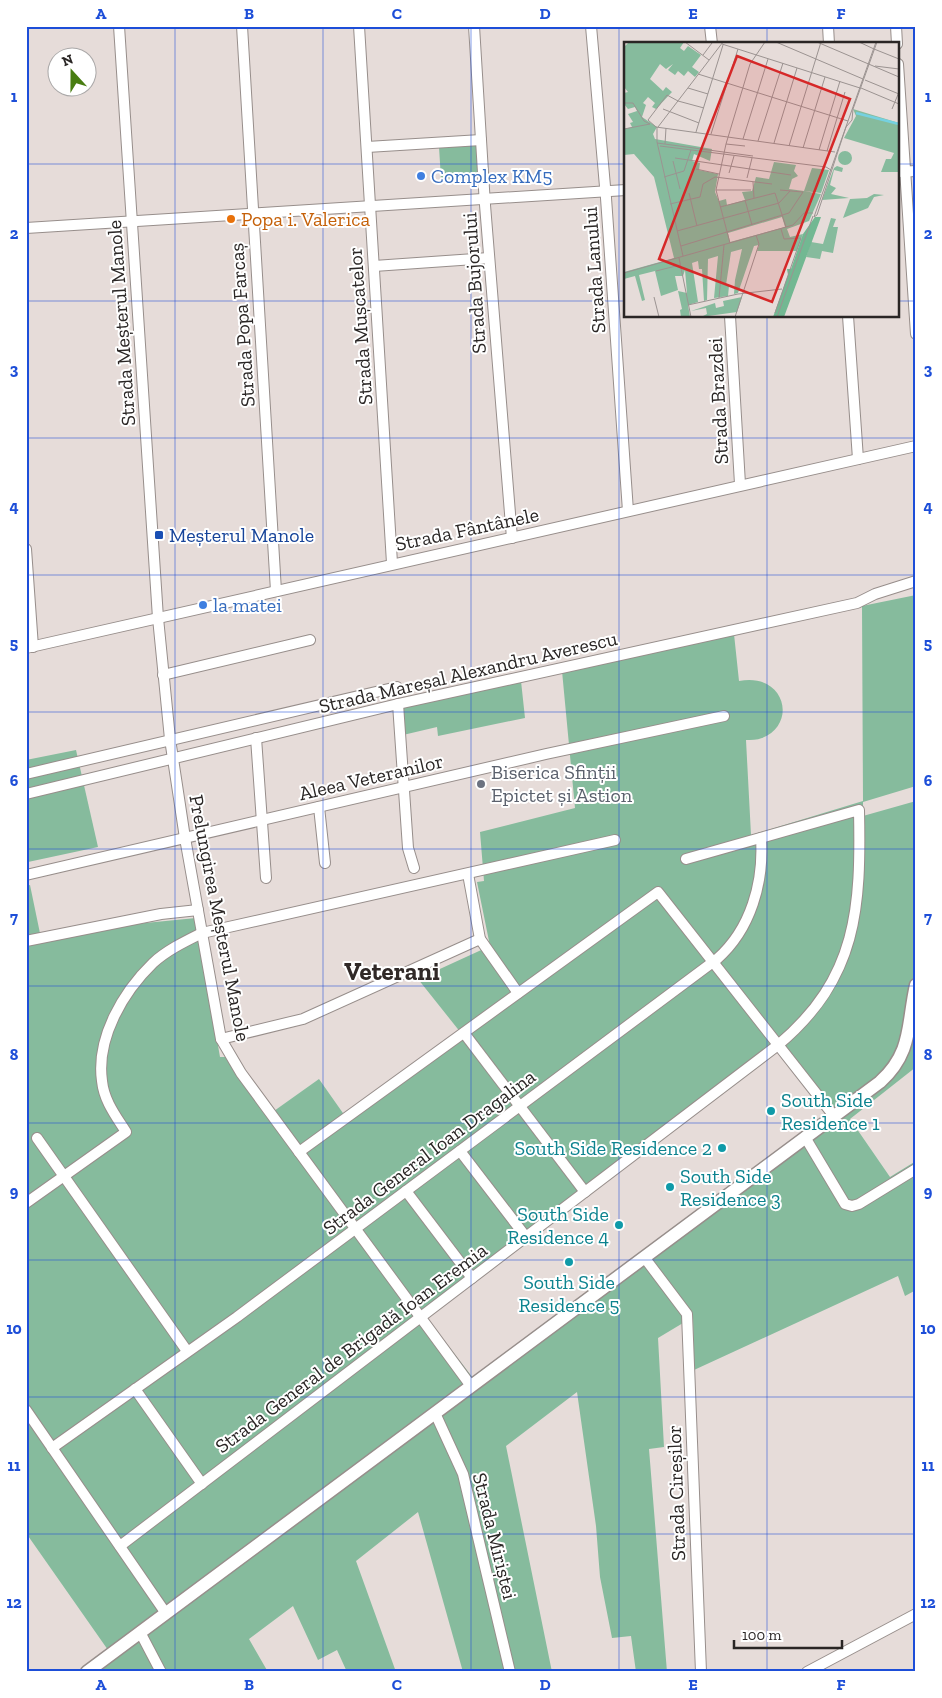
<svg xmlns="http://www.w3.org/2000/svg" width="942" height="1698" font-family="'Zilla Slab',serif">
  <rect width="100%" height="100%" fill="#e6dcd9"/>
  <g fill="#86bb9d" fill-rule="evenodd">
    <polygon points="477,144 479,176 441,179 439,147"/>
    <path d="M916,595v191l-53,16v14l53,-15v266l-66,52 40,58 26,-16v129l-11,6 -7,-20 -204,94 -1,-53 -35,21 6,109 -15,2 18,223h-31l-5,-36 -19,2 -12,-61 -4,-51 -19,-134 -71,54 46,226h-89l-45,-160 -62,49 40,111h-49l-10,-22 -19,10 -25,-54 -44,33 19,33h-189l29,-22 -82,-117v-647l4,-1 12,58 83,-18 71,-7 24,139h15l39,54 45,-32 26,37 116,-83 -43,-54 72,-33 -13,-64 7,-1 -4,-49 95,-24 -13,-137 172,-37 5,47c46,-9 59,43 23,57 -5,2 -11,2 -16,2l5,95 112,-34 -1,-195zM779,1051l52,61 -358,266 -46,-60z"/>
    <polygon points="521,681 525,718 438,736 437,727 403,735 402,707"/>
    <polygon points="76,750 98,847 28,862 26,760"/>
  </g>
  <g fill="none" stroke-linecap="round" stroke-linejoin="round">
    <defs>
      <g id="minor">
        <polyline points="119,26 158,618 170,739 185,838 221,1039 241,1073 471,1386"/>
        <polyline points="242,26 276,591"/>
        <polyline points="359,26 392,563"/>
        <polyline points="474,26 485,205 512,538"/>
        <polyline points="591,26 606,198 628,511"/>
        <polyline points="710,26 712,44"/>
        <polyline points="828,26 829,44"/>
        <polyline points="896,26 897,44"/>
        <polyline points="898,64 916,334"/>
        <polyline points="367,147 481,140"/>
        <polyline points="898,172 916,171"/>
        <polyline points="26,228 626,190"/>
        <polyline points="374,266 489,258"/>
        <polyline points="730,316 740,484"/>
        <polyline points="848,316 858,459"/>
        <polyline points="26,549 33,647"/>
        <polyline points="26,648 916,446"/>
        <polyline points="163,675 310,640"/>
        <polyline points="398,704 408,848 414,868"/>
        <polyline points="256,738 266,878"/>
        <polyline points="26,774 397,687"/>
        <polyline points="26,794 398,704 857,603 875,594 916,581"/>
        <polyline points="319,807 325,863"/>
        <polyline points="468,874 480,939 518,993"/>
        <polyline points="26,875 546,754 724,716"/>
        <polyline points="26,941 161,914 198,910"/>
        <polyline points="464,1033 585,1192"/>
        <polyline points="221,1039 303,1019 480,939"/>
        <polyline points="805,1137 845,1204 852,1206 859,1204 916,1169"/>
        <polyline points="37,1138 187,1351"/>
        <polyline points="460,1151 526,1237"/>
        <polyline points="299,1152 658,892 834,1116"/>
        <polyline points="406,1191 472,1278"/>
        <path d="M26,1203l100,-71c-10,-16 -22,-31 -24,-51 -6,-43 21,-89 51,-118 14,-13 33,-22 49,-30l413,-93"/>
        <polyline points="644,1257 687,1314 701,1672"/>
        <polyline points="135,1389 202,1484"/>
        <polyline points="26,1410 165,1612"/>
        <polyline points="435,1413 463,1474 510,1672"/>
        <path d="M52,1448l185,-131 480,-358c34,-30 47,-77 44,-121"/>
        <path d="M120,1546l658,-501c80,-67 83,-138 81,-235l-173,49"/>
        <polyline points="140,1632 161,1672"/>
        <polyline points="807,1672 916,1614"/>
      </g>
      <path id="major" d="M87,1672l793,-590c33,-30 27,-58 36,-97"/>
    </defs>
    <use href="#minor" stroke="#978e8b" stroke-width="12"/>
    <use href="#major" stroke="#978e8b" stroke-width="15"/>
    <use href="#minor" stroke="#fff" stroke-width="10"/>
    <use href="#major" stroke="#fff" stroke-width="12"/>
  </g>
  <path fill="none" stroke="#1d4ed8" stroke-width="1" stroke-opacity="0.55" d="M175,26v1646M323,26v1646M471,26v1646M619,26v1646M767,26v18M26,164h600M898,164h18M26,301h600M898,301h18M767,316v1356M26,438h890M26,575h890M26,712h890M26,849h890M26,986h890M26,1123h890M26,1260h890M26,1397h890M26,1534h890"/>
  <g fill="#3f7fe0" stroke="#fff" stroke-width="2">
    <circle cx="421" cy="176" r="5"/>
    <circle cx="203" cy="605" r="5"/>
  </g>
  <circle fill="#e8710a" stroke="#fff" stroke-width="2" cx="231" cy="219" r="5"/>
  <rect fill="#1a4fb4" stroke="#fff" stroke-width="2" x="154" y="530" width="10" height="10" rx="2.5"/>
  <circle fill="#6b7280" stroke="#fff" stroke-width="2" cx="481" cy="784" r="5"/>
  <g fill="#0f9aa8" stroke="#fff" stroke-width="2">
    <circle cx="771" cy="1111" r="5"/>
    <circle cx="722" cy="1148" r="5"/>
    <circle cx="670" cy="1187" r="5"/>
    <circle cx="619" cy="1225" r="5"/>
    <circle cx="569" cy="1262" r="5"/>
  </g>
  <g text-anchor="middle" stroke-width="4" stroke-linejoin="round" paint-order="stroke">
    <g font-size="20" fill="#366cbe" stroke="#fff" text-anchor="start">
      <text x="431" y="183">Complex KM5</text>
      <text x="213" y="612">la matei</text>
    </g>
    <g font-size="20" fill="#c56008" stroke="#fff" text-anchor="start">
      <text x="241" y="226">Popa i. Valerica</text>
    </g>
    <g font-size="20" fill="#2a2625" stroke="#fff">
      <text transform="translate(594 270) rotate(-94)" y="7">Strada Lanului</text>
      <text transform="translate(474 283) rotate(-94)" y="7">Strada Bujorului</text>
      <text transform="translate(121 323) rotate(-94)" y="7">Strada Meșterul Manole</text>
      <text transform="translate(242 325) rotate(-94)" y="7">Strada Popa Farcaș</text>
      <text transform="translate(360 326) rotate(-94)" y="7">Strada Mușcatelor</text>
      <text transform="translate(718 401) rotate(-93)" y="7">Strada Brazdei</text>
      <text transform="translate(467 529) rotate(-12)" y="7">Strada Fântânele</text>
      <text transform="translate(468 672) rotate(-13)" y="7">Strada Mareșal Alexandru Averescu</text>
      <text transform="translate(371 777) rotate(-13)" y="7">Aleea Veteranilor</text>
      <text transform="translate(220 918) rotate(79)" y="7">Prelungirea Meșterul Manole</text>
      <text transform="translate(429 1152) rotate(-37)" y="7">Strada General Ioan Dragalina</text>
      <text transform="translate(351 1348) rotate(-37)" y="7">Strada General de Brigadă Ioan Eremia</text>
      <text transform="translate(676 1493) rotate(-92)" y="7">Strada Cireșilor</text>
      <text transform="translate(495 1536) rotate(76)" y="7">Strada Miriștei</text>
    </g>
    <g font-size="20" fill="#164399" stroke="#fff" text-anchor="start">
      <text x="169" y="542">Meșterul Manole</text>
    </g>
    <g font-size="20" fill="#5b616d" stroke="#fff" text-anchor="start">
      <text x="491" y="779">Biserica Sfinții<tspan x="491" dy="23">Epictet și Astion</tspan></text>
    </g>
    <g font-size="20" fill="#0d838f" stroke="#fff" text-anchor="start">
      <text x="781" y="1107">South Side<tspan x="781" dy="23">Residence 1</tspan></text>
      <text x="712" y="1155" text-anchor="end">South Side Residence 2</text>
      <text x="680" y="1183">South Side<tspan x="680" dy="23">Residence 3</tspan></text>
      <text x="609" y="1221" text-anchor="end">South Side<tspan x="609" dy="23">Residence 4</tspan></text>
      <text x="569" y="1289" text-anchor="middle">South Side<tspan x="569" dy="23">Residence 5</tspan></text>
    </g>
    <g font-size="25" font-weight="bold" fill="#302927" stroke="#fff">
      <text x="392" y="980">Veterani</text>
    </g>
  </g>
  <g transform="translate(624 42)">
    <rect width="275" height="275" fill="#e6dcd9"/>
    <path d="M5,0h55l-4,6 4,3 4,-5 13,9 -9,12 7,5 -4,5 -7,-6 -4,5 -6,-5 -3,4 -7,-5 5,-6 -7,5 -6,-5 -10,15 13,12 3,-4 6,5 -16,17 -4,-2 3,-4 -7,-6 -5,6 3,2 -4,12 15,10 -4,7 2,5 57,10 -2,12 -16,-7 -2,7 8,2 -1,7 19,4 -3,18 4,9 7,-2 1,6 18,-5 -3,-8 10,-1 4,-14 13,2 5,-17 22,3 -2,6 4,5 -6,3 -3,10 15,2 8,-23 17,2 -8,23 -17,-2 17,3 -12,27 -22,8 3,8 13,-3 -6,17h-40l2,-6 -5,1 -16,47 -4,1 1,-14 7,-31 -11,3 -5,33 3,1 -1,10 -14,2 4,-42 -10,3 -1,41 -3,1 -2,-32h-3l-1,-8 -6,2 6,39 -10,3 2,12h-9l-1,-7 2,-1 -4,-18 9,2 -2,-23 -2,6h-8l3,14 -17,6 -6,-25 -16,4 6,25 -3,1 -7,-25 -11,3v-7l50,-14 -20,-81 -20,-23 -10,1v-26l8,-2 -2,-4 3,-1 -5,-8 9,-3 -2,-4 -7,2 -4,-5v-11l4,-1 -4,-5v-40zM158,175l3,10 -55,15 -2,-9zM229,67l46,14v49h-18l5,-13h5l3,-6 -50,-15 12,-22zM214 116a7 7 0 1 1 14 0a7 7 0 1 1-14 0ZM213,124l6,2 -1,4 -8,-2 -4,15 6,3 -5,6 18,4 -27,2 12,-32zM250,152l10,1 -10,2 -6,11 -25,10 7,-19 17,-1zM207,176l5,1 -3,8h5l-5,26 -11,-2 -2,8 -14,-2 5,-15 12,2zM118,255l-5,15 -36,5 6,-3 -1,-6 -15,3 24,-8 1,5 8,-2 -1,-5z" fill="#86bb9d" fill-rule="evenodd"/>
    <path d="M191,175h6l-37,100h-11l15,-42 -1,-6h4l12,-35z" fill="#72b892"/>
    <path fill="none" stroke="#75d1e1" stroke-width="2.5" d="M232,71l43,11"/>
    <path fill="none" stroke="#9b9391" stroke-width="1" d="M61,0l24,18M152,0l87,37M193,0l82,35M235,0l15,7M252,0l-62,175 3,-2 29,-88 6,-7 1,-11 24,-67M98,2l138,44M250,7l25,10M79,13l9,-12M251,24l24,3M74,32l150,47M241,38l34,14M64,46l20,6M237,46l38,16M54,59l-11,-6 -19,25 8,7 179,25M54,59l26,7M0,61h9l11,18 6,3M39,67l36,14M268,67l7,-17M33,85v15l26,114M34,85l65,-85M0,87l26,-5M72,90l27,-87M87,92l27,-85M119,97l25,-80M134,99l25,-78M33,101l96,13M150,101l23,-75M41,102l1,-16M102,102l19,2M36,104l166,21 5,3M165,104l32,-104M179,106l22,-71M195,108l21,-69M203,109l18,-59M51,116l116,17M49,119l7,28M72,127l23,5M105,131l5,-17M40,135l20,-6 7,-21M123,136l5,-20M129,140l1,16M92,148h35M65,151l8,33M121,158l7,25M46,162l30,-7 3,-13 12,-7 57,7M96,165l55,-14 11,34M53,189l102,-28 11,-12M106,201l-14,-53 10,-46 24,-80 15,-22M57,204l108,-33 14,-21 -23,-2M55,216l12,59M32,229l24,-6M0,231l169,-48 11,-12h9M30,255l5,20M95,256l5,-53M64,263l50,-11 44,-5M151,271l26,-75 -17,1 -3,-10M111,275l24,-73 -3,-9M153,275l36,-101"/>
    <path fill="#d62828" fill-opacity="0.15" stroke="#d62828" stroke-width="2.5" d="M113,14l113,43 -78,203 -113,-43z"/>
    <rect width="275" height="275" fill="none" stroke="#2a2625" stroke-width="2.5"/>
  </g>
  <rect width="942" height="1698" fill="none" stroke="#ffffff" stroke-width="55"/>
  <g transform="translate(72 72) rotate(339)"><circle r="24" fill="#ffffff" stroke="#aaa8a8"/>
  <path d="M0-4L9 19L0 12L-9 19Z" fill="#487d11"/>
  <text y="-8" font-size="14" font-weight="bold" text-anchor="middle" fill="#2a2625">N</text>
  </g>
  <path d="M734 1640v8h108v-8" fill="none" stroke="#2a2625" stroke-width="2.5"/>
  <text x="742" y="1640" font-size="15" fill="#2a2625" stroke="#ffffff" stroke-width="4" paint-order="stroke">100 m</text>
  <rect x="28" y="28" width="886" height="1642" fill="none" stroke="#1d4ed8" stroke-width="2"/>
  <g font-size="16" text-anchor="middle" font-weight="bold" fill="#1d4ed8">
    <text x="101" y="19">A</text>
    <text x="249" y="19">B</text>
    <text x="397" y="19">C</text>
    <text x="545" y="19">D</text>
    <text x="693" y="19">E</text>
    <text x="841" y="19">F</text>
    <text x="14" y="102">1</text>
    <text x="928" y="102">1</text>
    <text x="14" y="239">2</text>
    <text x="928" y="239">2</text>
    <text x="14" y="375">3</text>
    <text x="928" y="375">3</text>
    <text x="14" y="512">4</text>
    <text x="928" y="512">4</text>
    <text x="14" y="649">5</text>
    <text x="928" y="649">5</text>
    <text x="14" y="786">6</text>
    <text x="928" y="786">6</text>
    <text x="14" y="923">7</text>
    <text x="928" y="923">7</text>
    <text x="14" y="1060">8</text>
    <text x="928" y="1060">8</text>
    <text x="14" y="1197">9</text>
    <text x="928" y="1197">9</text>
    <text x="14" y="1334">10</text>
    <text x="928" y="1334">10</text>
    <text x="14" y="1471">11</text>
    <text x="928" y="1471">11</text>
    <text x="14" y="1608">12</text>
    <text x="928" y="1608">12</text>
    <text x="101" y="1690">A</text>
    <text x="249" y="1690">B</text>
    <text x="397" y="1690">C</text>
    <text x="545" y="1690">D</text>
    <text x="693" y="1690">E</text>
    <text x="841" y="1690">F</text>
  </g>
</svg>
